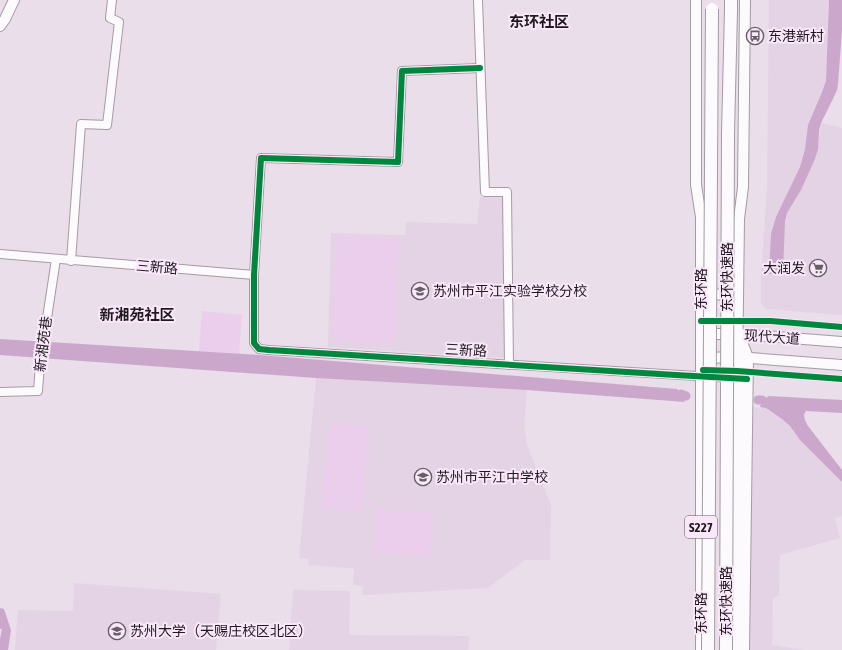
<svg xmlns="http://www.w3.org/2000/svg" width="842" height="650" font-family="'Asap Condensed','Noto Sans SC',sans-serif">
  <rect width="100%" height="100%" fill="#e9dee9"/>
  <g fill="#e4d3e5">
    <polygon points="769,0 829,0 826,81 822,92 808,125 805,149 802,158 800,167 789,190 801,190 810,169 821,123 842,128 842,315 766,309 761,303 761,274 767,190"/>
    <polygon points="480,197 509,198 511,358 328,347 331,233 405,235 406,222 477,224"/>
    <polygon points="316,378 527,390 524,427 528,448 551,505 550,560 525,560 488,588 362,595 363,586 353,585 354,569 348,568 308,565 309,559 299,558"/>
    <polygon points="749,407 766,408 782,419 790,426 800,440 842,482 842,516 835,518 840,538 780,555 779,596 773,597 772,645 804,650 747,650"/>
    <polygon points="74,583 221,594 216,650 15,650 18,610 73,611"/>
    <polygon points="293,590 350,591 349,635 469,636 468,650 289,650"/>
  </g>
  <g fill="#ebceec">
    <polygon points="336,236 399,238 395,343 333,341"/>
    <polygon points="202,311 242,315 239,354 199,351"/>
    <polygon points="331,422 370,427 361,512 321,507"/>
    <polygon points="376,509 432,512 430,556 374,553"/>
  </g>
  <g fill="#cba7cc">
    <polygon points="829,0 842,0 842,30 838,84 837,90 832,101 821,123 819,130 818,149 815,159 801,190 787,213 785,221 783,274 769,274 771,234 776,217 800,167 805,149 808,125 822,92 826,81"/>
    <polygon points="0,339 260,355 677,389 684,398 685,402 527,390 316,378 0,355"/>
    <path d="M769,396l73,4v13l-36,-2c-4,5 -1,9 2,15l34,44v12l-42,-42 -10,-14 -8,-7 -16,-11 -6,-1 2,-7z"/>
    <polygon points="0,608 4,609 11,630 8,650 0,650 0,639 2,629 0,629"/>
  </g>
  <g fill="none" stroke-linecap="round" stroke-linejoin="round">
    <g stroke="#cba7cc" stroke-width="9">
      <polyline points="681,394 686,396"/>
      <polyline points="758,400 762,400"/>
    </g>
    <defs>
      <g id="minor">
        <polyline points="478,0 485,192 507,192 509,365"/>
        <polyline points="480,68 402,71 398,162 261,158 254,275 254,343 259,349 269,350 730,378"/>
        <polyline points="0,254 254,275"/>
        <polyline points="71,261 81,124 107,125 119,22 110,18 112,0"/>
        <polyline points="0,392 38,391 40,364 56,259"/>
      </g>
      <g id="major">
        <polyline points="696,0 696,185 701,217 701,650"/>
        <polyline points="0,26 5,19 14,0"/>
        <polyline points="703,294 735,295"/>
        <polyline points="703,334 738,334 842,342"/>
        <polyline points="703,358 737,357 842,365"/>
        <polyline points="735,650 735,539 739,219 743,187 745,0"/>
      </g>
      <g id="highway">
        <polyline points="731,10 731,0"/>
        <polyline points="738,334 747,358 743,650"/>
      </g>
    </defs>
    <use href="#minor" stroke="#a49ba4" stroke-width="10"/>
    <use href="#major" stroke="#a49ba4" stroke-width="12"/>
    <use href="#highway" stroke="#a49ba4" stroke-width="14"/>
    <use href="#minor" stroke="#fcfafc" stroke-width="8"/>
    <use href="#major" stroke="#fcfafc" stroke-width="10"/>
    <use href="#highway" stroke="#fcfafc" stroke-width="12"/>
    <defs>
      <g id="highway-bridge">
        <polyline points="708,650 712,9"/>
        <polyline points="726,650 728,133 731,10"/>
      </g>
    </defs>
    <use href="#highway-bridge" stroke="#a49ba4" stroke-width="14" stroke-linecap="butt"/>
    <use href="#highway-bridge" stroke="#fcfafc" stroke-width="12"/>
    <defs>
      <g id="cycleway">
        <polyline points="480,68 402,71 398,162 261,158 254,275 254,343 259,349 269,350 676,375 747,379"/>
        <polyline points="701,321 771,321 842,327"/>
        <polyline points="703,370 737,371 842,379"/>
      </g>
    </defs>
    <use href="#cycleway" stroke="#fae8fa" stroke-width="8"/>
    <use href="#cycleway" stroke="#00873e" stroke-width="6"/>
  </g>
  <defs>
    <symbol id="bus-ring" viewBox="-11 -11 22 22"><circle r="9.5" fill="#fae8fa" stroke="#665f66" stroke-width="1.5"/><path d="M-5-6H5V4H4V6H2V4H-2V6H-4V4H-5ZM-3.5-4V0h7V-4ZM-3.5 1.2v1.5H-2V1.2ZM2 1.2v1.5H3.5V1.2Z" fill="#665f66"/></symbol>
    <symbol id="supermarket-ring" viewBox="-11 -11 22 22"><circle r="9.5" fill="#fae8fa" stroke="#665f66" stroke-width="1.5"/><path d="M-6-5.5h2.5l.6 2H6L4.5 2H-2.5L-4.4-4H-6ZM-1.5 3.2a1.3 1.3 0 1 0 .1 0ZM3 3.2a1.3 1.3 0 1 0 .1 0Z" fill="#665f66"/></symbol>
    <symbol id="school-ring" viewBox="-11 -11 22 22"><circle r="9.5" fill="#fae8fa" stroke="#665f66" stroke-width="1.5"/><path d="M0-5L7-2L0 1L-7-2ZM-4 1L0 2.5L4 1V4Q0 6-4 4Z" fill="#665f66"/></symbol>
    <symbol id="university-ring" viewBox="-11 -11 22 22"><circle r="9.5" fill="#fae8fa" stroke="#665f66" stroke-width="1.5"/><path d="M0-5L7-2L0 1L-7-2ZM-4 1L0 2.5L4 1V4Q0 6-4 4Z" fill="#665f66"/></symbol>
  </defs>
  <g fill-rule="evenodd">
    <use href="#bus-ring" x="745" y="26" width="20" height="20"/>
    <use href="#supermarket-ring" x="808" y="258" width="20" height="20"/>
    <use href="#school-ring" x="410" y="281" width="20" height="20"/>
    <use href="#school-ring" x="413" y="467" width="20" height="20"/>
    <use href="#university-ring" x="107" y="621" width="20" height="20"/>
  </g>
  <g text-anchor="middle" stroke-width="4" stroke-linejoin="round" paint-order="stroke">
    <rect fill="#fae8fa" stroke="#615861" stroke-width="1" x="685" y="516" width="32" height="22" rx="3"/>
    <g font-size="13" font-weight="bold" fill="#201a20">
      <text x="701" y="532">S227</text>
    </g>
    <g font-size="14" fill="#201a20" stroke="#fae8fa" text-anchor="start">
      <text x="768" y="41">东港新村</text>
      <text x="805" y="273" text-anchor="end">大润发</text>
      <text x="433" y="296">苏州市平江实验学校分校</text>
      <text x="436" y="482">苏州市平江中学校</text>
      <text x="130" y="636">苏州大学（天赐庄校区北区）</text>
    </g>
    <g font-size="14" fill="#201a20" stroke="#fae8fa">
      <text transform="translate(157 267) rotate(5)" y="5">三新路</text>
      <text transform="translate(727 277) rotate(-90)" y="5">东环快速路</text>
      <text transform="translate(701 289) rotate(-90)" y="5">东环路</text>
      <text transform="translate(772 337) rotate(4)" y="5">现代大道</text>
      <text transform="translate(43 344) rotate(-83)" y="5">新湘苑巷</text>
      <text transform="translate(466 350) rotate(3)" y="5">三新路</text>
      <text transform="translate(726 601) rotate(-90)" y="5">东环快速路</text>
      <text transform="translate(701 613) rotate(-90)" y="5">东环路</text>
    </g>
    <g font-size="15" font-weight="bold" fill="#201a20" stroke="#fae8fa">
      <text x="539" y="27">东环社区</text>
      <text x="137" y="320">新湘苑社区</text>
    </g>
  </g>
</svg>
